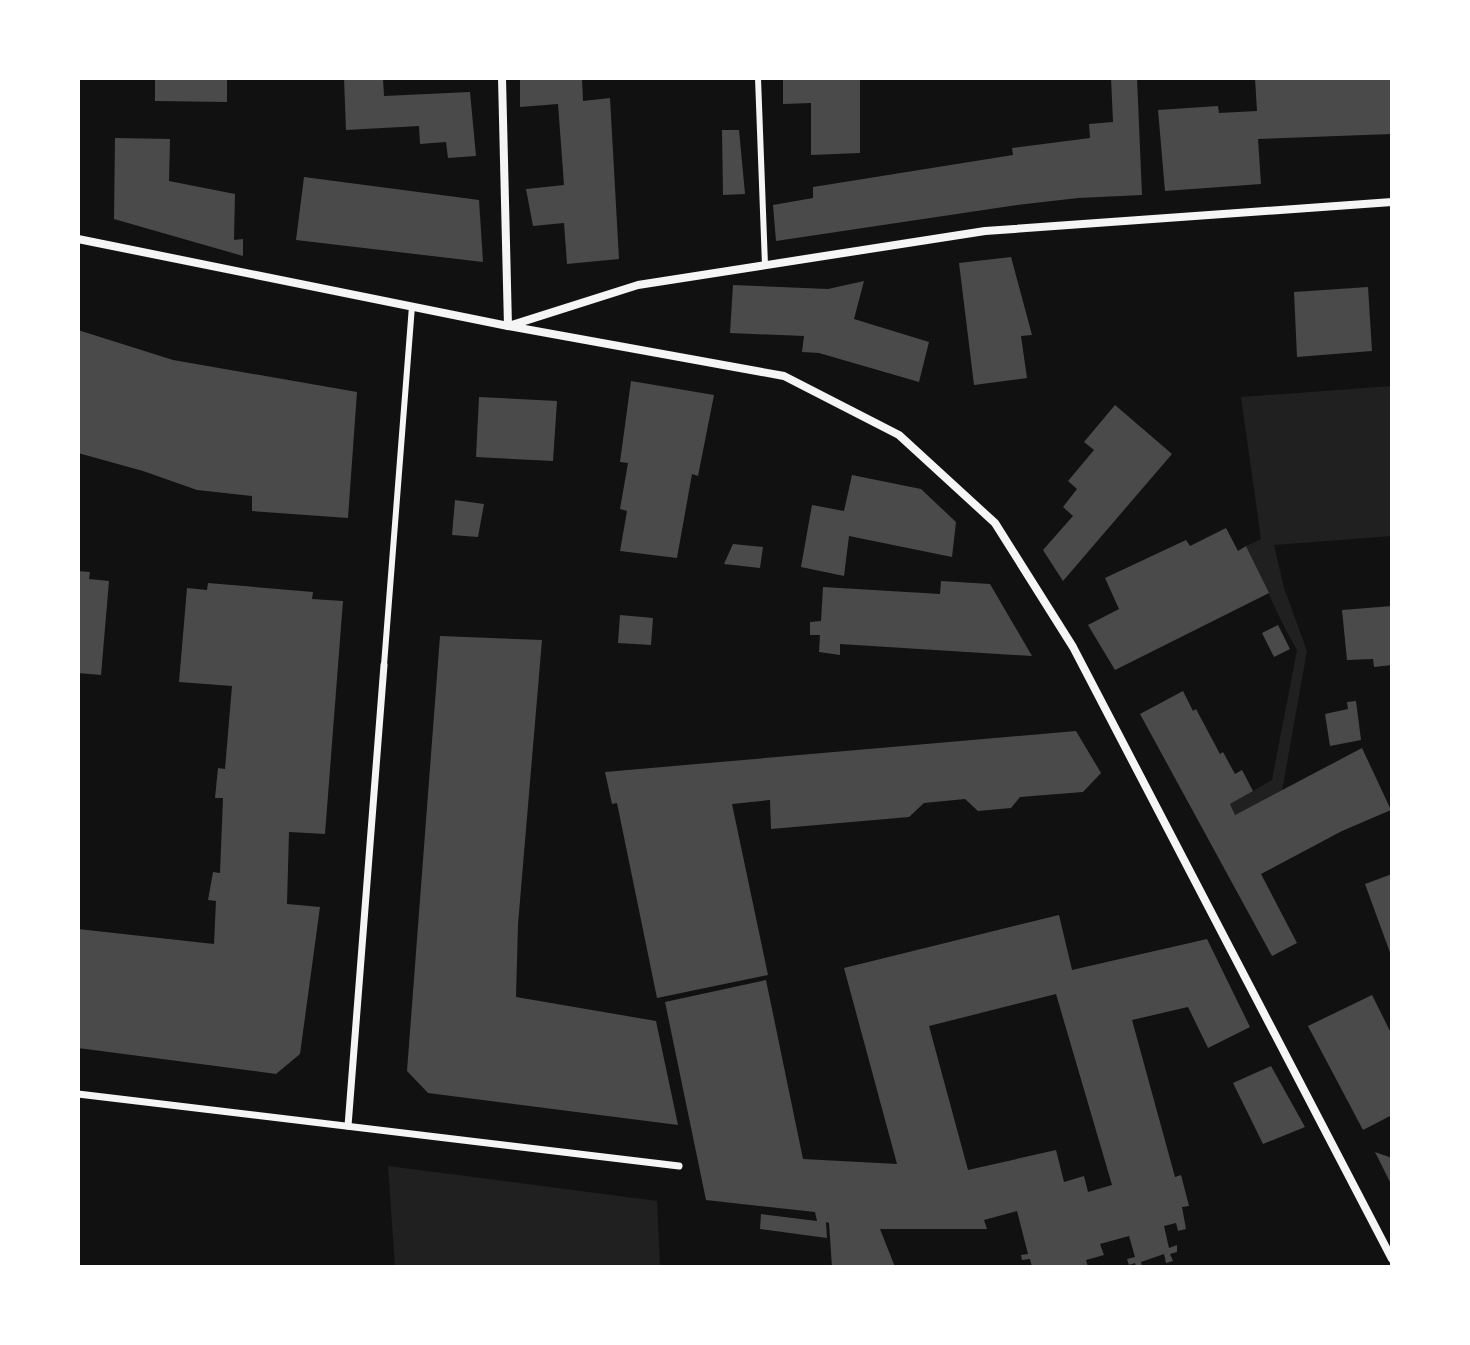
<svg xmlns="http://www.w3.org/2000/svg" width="1470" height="1345" font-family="Literata,serif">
  <rect width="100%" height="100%" fill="#111"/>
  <g fill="#202020">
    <path d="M1392,386v150l-118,9 10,43 23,63 -25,140 -47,24 -5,-11 42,-24 25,-130c-20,-33 -33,-69 -51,-104l15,-7 -20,-142z"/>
    <polygon points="388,1166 657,1201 660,1267 395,1267"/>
  </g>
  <g fill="#4a4a4a" fill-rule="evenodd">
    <polygon points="155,78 227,78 227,102 155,101"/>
    <polygon points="344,78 383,78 384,96 470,92 476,156 448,158 446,142 420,144 419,126 346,130"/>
    <polygon points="520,78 582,78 583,101 610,98 619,259 567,264 564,223 533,226 526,189 564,185 558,104 520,107"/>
    <polygon points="783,78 860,78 860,153 811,155 811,103 783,104"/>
    <polygon points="1111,78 1137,78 1142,195 1078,198 1017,205 776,241 773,205 813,198 813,187 1013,155 1012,148 1090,138 1089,124 1113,122"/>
    <polygon points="1255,78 1392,78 1392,134 1258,139 1261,184 1165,191 1158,110 1218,106 1219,113 1257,111"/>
    <polygon points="722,130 739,130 745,194 723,195"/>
    <polygon points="115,138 170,139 169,181 235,194 234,240 243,239 243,256 114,219"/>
    <polygon points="304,177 479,200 483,262 296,240"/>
    <polygon points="1011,257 1032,335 1021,336 1027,378 974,385 959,263"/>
    <polygon points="864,281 854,319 929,342 919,382 819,353 802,352 804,336 730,333 733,285 828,289"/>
    <polygon points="1368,287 1372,351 1297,357 1294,292"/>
    <polygon points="78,330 173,360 357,392 348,518 252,511 252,496 197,490 143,471 78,453"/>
    <polygon points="631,381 714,395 698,476 692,474 677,558 620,551 627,511 620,509 628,463 620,462"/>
    <polygon points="479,397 557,401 553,461 476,457"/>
    <polygon points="1115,405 1172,454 1063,581 1043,550 1073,516 1063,507 1077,489 1068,481 1094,450 1084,442"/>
    <polygon points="852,475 921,489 956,522 952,557 849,536 844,576 801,567 812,505 844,511"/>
    <polygon points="455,500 484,504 478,537 452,535"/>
    <polygon points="1226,528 1238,551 1246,546 1269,593 1115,670 1088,625 1119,609 1105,578 1186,540 1190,546"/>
    <polygon points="733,544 763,547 760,568 724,564"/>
    <polygon points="78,571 90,572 89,579 109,581 101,675 78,673"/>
    <polygon points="941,581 990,584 1032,656 840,644 840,655 819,652 820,635 810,635 810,622 821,621 823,587 940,594"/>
    <polygon points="208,583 313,592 312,599 343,601 325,834 289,832 287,904 320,907 300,1054 276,1074 78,1048 78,929 214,944 216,901 208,900 213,872 220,873 223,798 215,798 218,768 225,769 232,686 179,682 187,588 207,590"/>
    <polygon points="1392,606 1392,665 1374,667 1373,659 1347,660 1342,610"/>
    <polygon points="620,615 653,618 651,645 618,643"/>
    <polygon points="1278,625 1290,649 1274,657 1262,633"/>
    <polygon points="440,636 542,640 518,924 516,997 656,1021 678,1125 428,1093 407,1071"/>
    <polygon points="1183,691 1193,711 1196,709 1220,754 1223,752 1235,774 1242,770 1253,791 1230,804 1235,815 1362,748 1391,810 1342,831 1261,874 1297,943 1272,956 1140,714"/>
    <polygon points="1356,701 1361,740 1330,746 1325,714 1348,709 1347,702"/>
    <polygon points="1076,731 1101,773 1083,792 1020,797 1011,808 978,811 965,799 924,803 909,817 771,829 770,800 732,804 768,975 657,998 617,803 612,804 605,772"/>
    <polygon points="1392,874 1392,958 1365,884"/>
    <path d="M1059,915l13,55 135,-31 43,88 -42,21 -20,-41 -56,13 43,157 6,-2 8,31 -7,1 4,22 -8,2 -2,-8 -12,3 5,22 8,-3v7l-7,2 3,7 -7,2 -2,-9 -23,8 1,5h-6l-1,-4 -6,2 -2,-6 8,-2 -6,-21 -29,8 4,11 -18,5 2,7h-56l-2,-8 -8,1 -1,-5 7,-1 -11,-43 -33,9 3,9h-107l15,38h-63l-3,-44 -3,-1 1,16 -67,-9 1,-15 56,7 -2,-9 -109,-12 -41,-198 101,-22 37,179 94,5 -53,-196zM1056,994l56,191 -24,7 -4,-16 -20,6 -8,-32 -88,20 -39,-144z"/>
    <polygon points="1372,995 1392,1035 1392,1115 1363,1130 1308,1026"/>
    <polygon points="1271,1066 1305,1127 1263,1144 1233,1083"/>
    <polygon points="1375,1152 1392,1158 1392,1186"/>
  </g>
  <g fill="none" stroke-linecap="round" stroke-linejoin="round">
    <g stroke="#f5f5f5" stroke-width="6">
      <polyline points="758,78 765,265"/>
      <polyline points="384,665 412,306"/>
    </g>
    <g stroke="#f5f5f5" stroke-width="7">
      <polyline points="78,1094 679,1166"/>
      <polyline points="348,1126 384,665"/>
    </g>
    <g stroke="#f5f5f5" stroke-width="8">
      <polyline points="502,78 508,326"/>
      <polyline points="78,239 508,326 784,376 899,435 995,523 1073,647 1392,1259"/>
      <polyline points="509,326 638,285 985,231 1392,202"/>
    </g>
  </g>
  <rect width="1470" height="1345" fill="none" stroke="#ffffff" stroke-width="160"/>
</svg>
